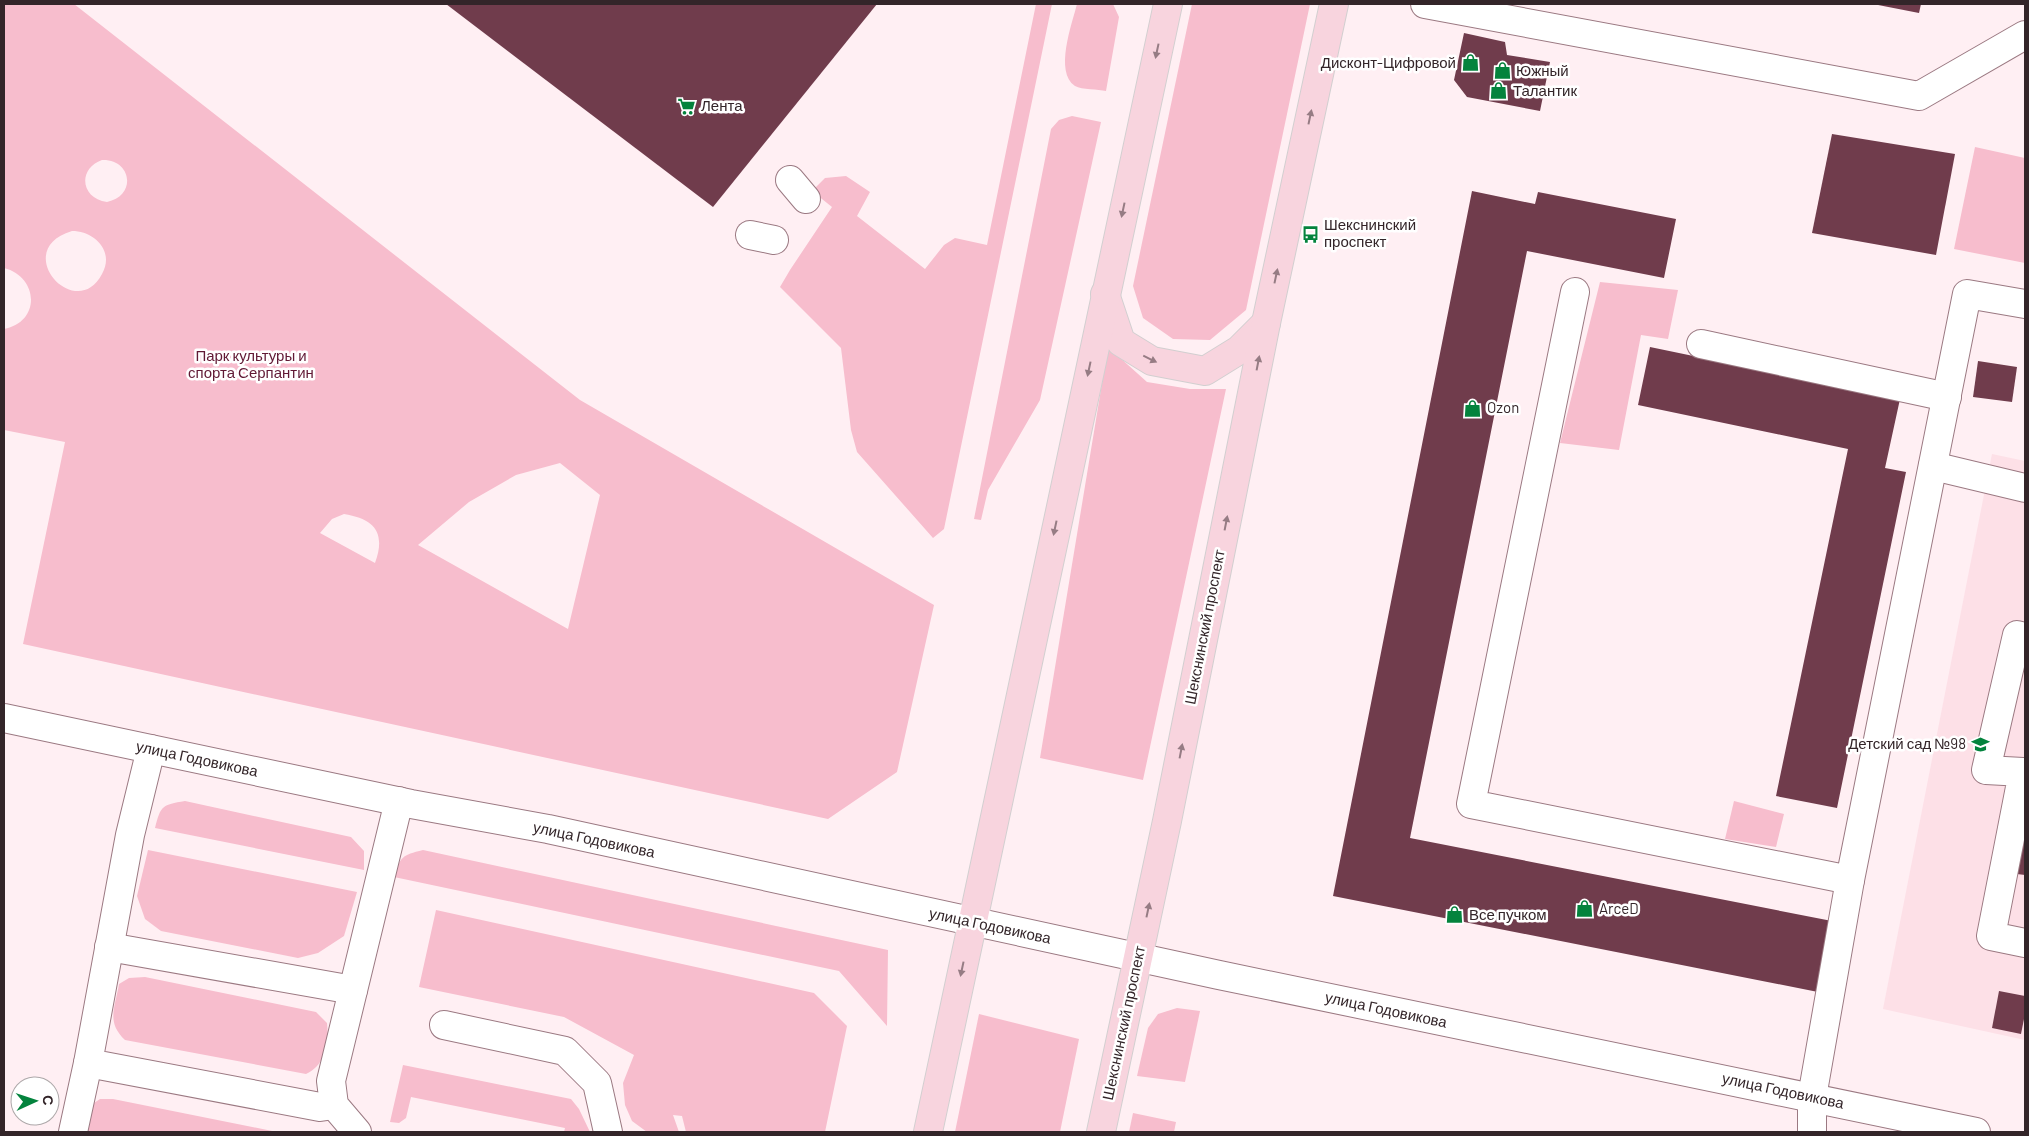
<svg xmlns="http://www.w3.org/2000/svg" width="2029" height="1136" font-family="Barlow,sans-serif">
  <rect width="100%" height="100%" fill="#ffeff3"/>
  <polygon fill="#fde0e7" points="1992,454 2025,461 2025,1040 1883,1009"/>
  <g fill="#f7bdcd" fill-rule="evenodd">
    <path d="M4,4h70l506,396 354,205 -37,167 -69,47 -805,-175 42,-202 -61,-12v-101c37,-7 35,-52 0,-61zM102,160c30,-1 35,36 5,42 -26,-3 -30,-33 -5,-42zM72,231c22,0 43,20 30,43 -26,50 -93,-24 -30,-43zM560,463l40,32 -32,134 -150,-84 51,-43 47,-27zM344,514c31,5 42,19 31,49l-55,-30 12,-14z"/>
    <polygon points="1036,4 1052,4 944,529 933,538 857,452 851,430 841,348 780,287 790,270 832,207 812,191 825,178 846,176 870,192 857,216 925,269 944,245 955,238 987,245"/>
    <path d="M1077,4h36l6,13 -13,74c-8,-2 -24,-1 -31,-5 -21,-14 -3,-62 2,-82z"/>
    <polygon points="1192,4 1310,4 1246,310 1210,340 1173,339 1143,318 1133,286"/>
    <polygon points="1072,116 1101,122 1040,400 988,490 981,520 974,519 1051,129 1059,120"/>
    <polygon points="1975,147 2025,158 2025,263 1954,249"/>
    <polygon points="1600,282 1678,290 1668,339 1641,335 1619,450 1560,443"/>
    <polygon points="1108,347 1147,382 1190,389 1226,389 1143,780 1040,758"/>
    <path d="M185,801l166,36 13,14v19l-209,-42c6,-23 7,-23 30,-27z"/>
    <polygon points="1734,801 1784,814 1776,847 1725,839"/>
    <polygon points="148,850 357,892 344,936 318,953 298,958 161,931 145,919 137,896"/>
    <path d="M423,850l465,100 -1,76 -48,-55 -445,-94c6,-20 8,-22 29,-27z"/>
    <polygon points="436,910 814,993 847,1026 825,1132 686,1132 682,1116 673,1115 679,1132 647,1132 632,1121 625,1105 623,1083 634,1055 564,1017 419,987"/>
    <path d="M145,977l171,35 11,11c2,21 -1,41 -21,51l-181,-34c-19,-18 -10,-32 -6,-56l10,-6z"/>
    <polygon points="1177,1008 1200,1011 1185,1082 1137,1076 1148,1028 1158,1014"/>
    <polygon points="979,1014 1079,1039 1060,1132 955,1132"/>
    <polygon points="403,1065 571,1099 579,1109 590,1132 564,1132 565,1128 411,1097 406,1118 399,1123 390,1122"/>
    <polygon points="100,1099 113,1099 277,1132 80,1132 85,1109"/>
    <polygon points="1133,1113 1176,1122 1174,1132 1129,1132"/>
  </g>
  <g fill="#703c4c">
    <polygon points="446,4 877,4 713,207"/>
    <polygon points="1873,4 1921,4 1919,13"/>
    <polygon points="1464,33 1505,42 1507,55 1550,62 1540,111 1467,97 1454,80"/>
    <polygon points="1832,134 1955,154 1936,255 1812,233"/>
    <polygon points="1472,191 1535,204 1538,192 1676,219 1664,278 1527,251 1410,838 1837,922 1823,993 1333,896"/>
    <polygon points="1650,347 1900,399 1885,468 1906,472 1837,808 1776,796 1848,449 1638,405"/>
    <polygon points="1978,361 2017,367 2012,402 1973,397"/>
    <polygon points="2024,833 2025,833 2025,875 2017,874"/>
    <polygon points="1999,991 2025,996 2025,1014 2021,1034 1992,1028"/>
  </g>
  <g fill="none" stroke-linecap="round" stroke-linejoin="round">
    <defs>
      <g id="minor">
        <polyline points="1425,4 1919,96 2025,35"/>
        <polyline points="790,180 806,199"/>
        <polyline points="750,235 774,240"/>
        <polyline points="1575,292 1471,804 1850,880"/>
        <polyline points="1701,344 1947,397"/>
        <polyline points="1933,466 2025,488"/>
        <polyline points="2025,637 2017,635 1986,770 2023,772 1991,936 2025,943"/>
        <polyline points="4,718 411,804 548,829 1219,975 1976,1132"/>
        <polyline points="151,749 130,835 88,1063 320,1107 334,1105"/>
        <polyline points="109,947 353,990"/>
        <polyline points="444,1025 565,1051 597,1083 608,1132"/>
        <polyline points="73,1132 88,1063"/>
        <polyline points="357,1132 334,1105 331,1081 399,801"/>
        <polyline points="1812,1132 1812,1097 1850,880 1967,294 2025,304"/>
      </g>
      <g id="major">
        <polyline points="1105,294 1121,342 1152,361 1205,371 1239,350 1266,323"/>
        <polyline points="928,1132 1168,4"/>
        <polyline points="1101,1132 1167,821 1266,323 1334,4"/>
      </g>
    </defs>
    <use href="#minor" stroke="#9b7982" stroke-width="30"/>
    <use href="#major" stroke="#d2cfd0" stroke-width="30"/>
    <use href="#minor" stroke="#fff" stroke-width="28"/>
    <use href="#major" stroke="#f8d4de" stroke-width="28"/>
  </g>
  <defs><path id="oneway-solid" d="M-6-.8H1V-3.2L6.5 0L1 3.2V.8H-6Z" transform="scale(1.25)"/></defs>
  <g fill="#967c84">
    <use href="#oneway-solid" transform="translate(1157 51) rotate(102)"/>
    <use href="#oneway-solid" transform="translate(1310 117) rotate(-78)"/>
    <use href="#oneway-solid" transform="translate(1123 210) rotate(102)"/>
    <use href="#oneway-solid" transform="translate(1276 276) rotate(-78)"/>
    <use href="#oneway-solid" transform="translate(1150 359) rotate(26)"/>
    <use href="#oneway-solid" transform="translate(1258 363) rotate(-79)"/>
    <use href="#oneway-solid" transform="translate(1089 369) rotate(102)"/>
    <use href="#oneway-solid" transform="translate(1226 523) rotate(-79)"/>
    <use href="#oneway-solid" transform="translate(1055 528) rotate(102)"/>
    <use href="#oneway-solid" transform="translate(1181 751) rotate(-79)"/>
    <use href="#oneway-solid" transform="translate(1148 910) rotate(-78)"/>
    <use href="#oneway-solid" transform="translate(962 969) rotate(102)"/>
  </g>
  <defs>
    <symbol id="shop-bare" viewBox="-9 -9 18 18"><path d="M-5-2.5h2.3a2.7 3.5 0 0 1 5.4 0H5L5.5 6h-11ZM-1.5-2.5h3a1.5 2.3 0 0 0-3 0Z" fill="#04833d" stroke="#fff" stroke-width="2.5" paint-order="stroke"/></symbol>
    <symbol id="supermarket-bare" viewBox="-9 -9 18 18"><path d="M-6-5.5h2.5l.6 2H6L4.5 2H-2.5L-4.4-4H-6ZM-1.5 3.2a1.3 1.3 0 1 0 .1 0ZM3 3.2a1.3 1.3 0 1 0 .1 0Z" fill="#04833d" stroke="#fff" stroke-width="2.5" paint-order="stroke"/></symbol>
    <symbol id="bus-bare" viewBox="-9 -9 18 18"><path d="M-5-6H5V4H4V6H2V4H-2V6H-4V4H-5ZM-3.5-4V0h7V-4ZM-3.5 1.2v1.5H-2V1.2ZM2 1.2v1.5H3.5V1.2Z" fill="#04833d" stroke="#fff" stroke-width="2.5" paint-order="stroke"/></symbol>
    <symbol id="school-bare" viewBox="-9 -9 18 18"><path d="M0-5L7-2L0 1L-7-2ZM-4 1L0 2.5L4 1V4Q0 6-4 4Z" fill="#04833d" stroke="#fff" stroke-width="2.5" paint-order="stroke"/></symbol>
  </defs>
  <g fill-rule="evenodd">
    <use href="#shop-bare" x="1458" y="50" width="25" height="25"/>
    <use href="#shop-bare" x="1490" y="58" width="25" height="25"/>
    <use href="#shop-bare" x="1486" y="78" width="25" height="25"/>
    <use href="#supermarket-bare" x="674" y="94" width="25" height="25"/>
    <use href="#bus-bare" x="1298" y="222" width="25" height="25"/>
    <use href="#shop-bare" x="1460" y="396" width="25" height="25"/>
    <use href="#school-bare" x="1968" y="732" width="25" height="25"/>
    <use href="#shop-bare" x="1572" y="896" width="25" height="25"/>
    <use href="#shop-bare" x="1442" y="902" width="25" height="25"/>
  </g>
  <g text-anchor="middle" stroke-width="5" stroke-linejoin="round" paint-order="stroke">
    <g font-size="15" fill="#332529" stroke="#fff" text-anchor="start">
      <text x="1456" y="68" text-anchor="end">Дисконт-Цифровой</text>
      <text x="1516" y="76">Южный</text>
      <text x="1513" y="96">Талантик</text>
      <text x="701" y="111">Лента</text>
      <text x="1324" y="230">Шекснинский<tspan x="1324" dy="17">проспект</tspan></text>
      <text x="1487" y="413">Ozon</text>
      <text x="1966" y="749" text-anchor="end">Детский сад №98</text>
      <text x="1599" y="914">ArceD</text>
      <text x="1469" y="920">Все пучком</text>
    </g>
    <g font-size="15" fill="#611935" stroke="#fff">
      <text x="251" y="361">Парк культуры и<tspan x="251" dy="17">спорта Серпантин</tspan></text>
    </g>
    <g font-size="15" fill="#332529" stroke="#fff">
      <text transform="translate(1205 627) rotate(-79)" y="5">Шекснинский проспект</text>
      <text transform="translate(197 759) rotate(12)" y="5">улица Годовикова</text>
      <text transform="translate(594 840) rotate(12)" y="5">улица Годовикова</text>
      <text transform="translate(990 926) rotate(12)" y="5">улица Годовикова</text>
      <text transform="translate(1386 1010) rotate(12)" y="5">улица Годовикова</text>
      <text transform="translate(1124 1023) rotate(-78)" y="5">Шекснинский проспект</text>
      <text transform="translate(1783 1091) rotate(12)" y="5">улица Годовикова</text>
    </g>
  </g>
  <rect width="2029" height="1136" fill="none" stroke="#332529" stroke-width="10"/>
  <g transform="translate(35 1101) rotate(87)"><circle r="24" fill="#ffffff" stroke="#ada8a9"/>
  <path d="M0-4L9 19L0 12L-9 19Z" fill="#04833d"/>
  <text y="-8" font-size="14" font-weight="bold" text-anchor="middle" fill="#332529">С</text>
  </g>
</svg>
